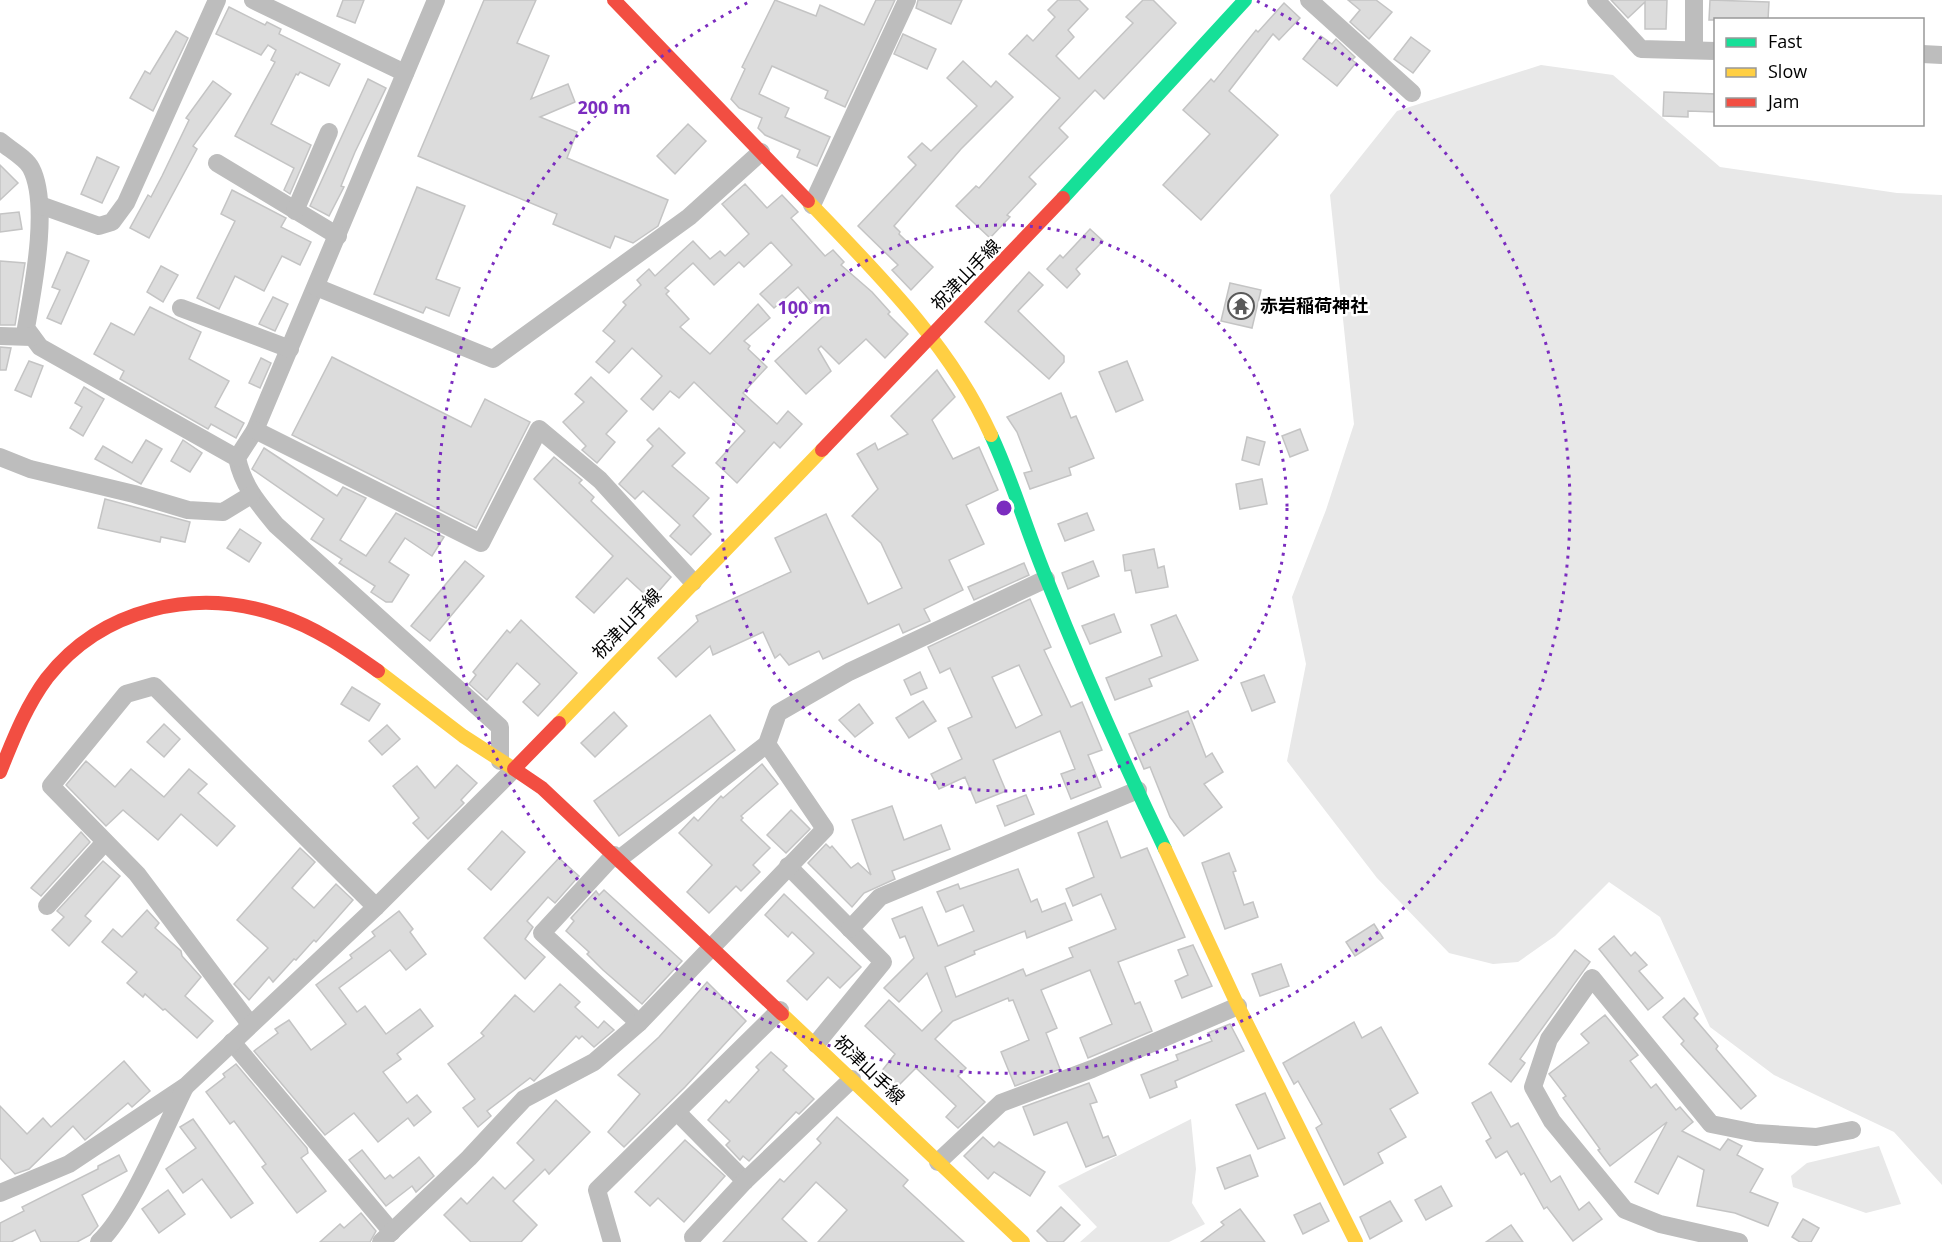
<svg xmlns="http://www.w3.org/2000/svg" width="1942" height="1242" font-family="'Open Sans','Noto Sans JP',sans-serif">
  <rect width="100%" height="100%" fill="#fff"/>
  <g fill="#e8e8e8">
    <polygon points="1541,65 1613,75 1720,167 1897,193 1942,195 1942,1185 1894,1132 1774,1075 1710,1027 1660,917 1609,882 1555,936 1518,962 1493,964 1449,953 1377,878 1287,761 1306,664 1292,597 1326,510 1354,424 1330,195 1397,111"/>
    <polygon points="1191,1119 1196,1169 1192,1203 1205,1224 1169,1242 1080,1242 1097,1227 1058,1186"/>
    <polygon points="1879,1146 1901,1204 1866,1213 1793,1187 1791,1176 1807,1163"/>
  </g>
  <g fill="#dcdcdc" stroke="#c4c4c4" stroke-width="1.5" fill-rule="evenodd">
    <polygon points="343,0 364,0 355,23 337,16"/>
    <polygon points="484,0 536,0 517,43 549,56 531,99 568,84 575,102 540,117 577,132 567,158 668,200 658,226 633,243 615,236 610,248 553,224 557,214 418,156"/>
    <polygon points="775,0 816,16 820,5 864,25 876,0 895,0 845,107 825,98 828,91 772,66 759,94 789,108 785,117 830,137 817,166 797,157 800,150 765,135 758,128 762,118 739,108 731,99 745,69 742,67"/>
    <polygon points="918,0 962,0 951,24 916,8"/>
    <polygon points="1058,0 1079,0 1088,9 1068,30 1074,37 1056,56 1079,79 1133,23 1126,17 1143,0 1153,0 1176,23 1104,99 1095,90 1059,128 1068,137 1029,177 1036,184 1007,215 1010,217 990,238 956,206 976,186 979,188 1060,98 1009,54 1027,35 1033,41 1055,17 1048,10"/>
    <polygon points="1348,0 1376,0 1392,12 1369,39 1350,22 1360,10"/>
    <polygon points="1611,0 1667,0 1666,29 1645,29 1645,2 1628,18"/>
    <polygon points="1710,0 1769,2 1768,20 1709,20"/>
    <polygon points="1284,3 1300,18 1279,40 1273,34 1229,91 1278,135 1201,220 1163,185 1210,134 1183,110 1211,79 1214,82 1256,30 1258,32"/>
    <polygon points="229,7 265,25 267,22 281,29 279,34 340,64 329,86 300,72 298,75 296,74 271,124 311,145 290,194 284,190 294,168 235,136 275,62 271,60 276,50 268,45 261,55 216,34"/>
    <polygon points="176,31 188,38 153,111 130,98 145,71 150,74"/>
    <polygon points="903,34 936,49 927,69 894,54"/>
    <polygon points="1321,36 1332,44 1336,39 1355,57 1352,60 1356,63 1337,86 1303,59"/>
    <polygon points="1411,37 1430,51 1413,73 1394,59"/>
    <polygon points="963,61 991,87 996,81 1013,97 961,149 894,226 900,232 899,234 933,267 911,290 892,270 898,265 858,226 916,165 908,157 922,143 931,151 977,106 947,78"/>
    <polygon points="368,79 386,88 355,152 341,186 344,187 329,216 310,206"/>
    <polygon points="213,81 231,94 193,146 197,149 149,238 130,228 148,195 151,197 162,176 189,120 186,118"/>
    <polygon points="1664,92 1716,94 1716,112 1688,111 1688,117 1663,116"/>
    <polygon points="688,124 706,141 675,174 657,156"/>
    <polygon points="97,157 119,167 102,203 81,194"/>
    <polygon points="0,165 18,183 0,200"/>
    <polygon points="745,184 767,208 782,195 798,212 791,218 825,256 833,250 844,262 841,265 872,292 890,312 888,314 908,334 885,358 866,339 839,364 821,346 818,349 831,371 806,394 775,361 824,316 798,287 774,308 760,294 792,265 771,242 744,267 739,262 714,285 693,263 665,288 669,291 666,294 689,319 680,327 710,354 758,304 770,318 744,341 750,346 748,349 767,367 743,393 777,424 788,411 802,424 780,448 774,442 737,483 716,463 745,431 694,382 679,398 670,391 653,410 641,399 662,376 632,348 609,373 596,362 615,341 603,331 626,305 623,302 641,285 637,280 649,269 655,276 693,241 710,259 720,251 725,256 749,234 722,204"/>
    <polygon points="417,187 465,206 436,279 460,288 449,316 426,307 423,313 374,294"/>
    <polygon points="232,190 286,218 281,227 311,242 300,265 282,256 264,291 235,276 219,309 197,298 235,221 221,214"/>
    <polygon points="19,212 22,229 0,232 0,214"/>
    <polygon points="1090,229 1103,241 1076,269 1080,274 1067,288 1047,269 1060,255 1063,258"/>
    <polygon points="67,252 89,261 61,324 47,318 60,290 52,287"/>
    <polygon points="0,261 25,263 15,325 0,325"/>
    <polygon points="161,266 178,275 163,302 147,292"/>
    <polygon points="1029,272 1043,285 1018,311 1064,356 1064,362 1049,379 985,322"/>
    <polygon points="1230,283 1261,290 1252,328 1221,321"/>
    <polygon points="273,297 288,304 275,331 259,324"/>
    <polygon points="150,307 201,332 189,359 229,381 215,407 244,423 236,438 211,424 208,429 120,379 124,371 94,354 111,323 134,335"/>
    <polygon points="0,347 11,348 6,370 0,370"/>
    <polygon points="332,357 471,427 485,399 530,422 476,528 292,435"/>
    <polygon points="261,358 271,363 260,388 249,383"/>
    <polygon points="29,361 43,366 31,397 15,390"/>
    <polygon points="1127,361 1143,400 1116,412 1099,372"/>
    <polygon points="937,370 955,397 932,420 953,459 979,447 998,490 966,505 984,544 949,560 963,590 924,609 930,621 903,633 899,624 823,659 819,651 789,665 780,654 775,658 763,632 713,655 710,646 676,677 658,658 698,621 696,616 791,572 775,538 826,514 868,604 902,588 881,543 852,516 878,489 857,454 875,443 878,450 908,434 891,416"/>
    <polygon points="591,377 627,411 606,434 615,442 597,463 582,450 586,446 563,422 584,402 575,394"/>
    <polygon points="84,387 104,399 83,436 70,428 82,407 75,403"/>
    <polygon points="1061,393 1071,418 1076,416 1094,458 1069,468 1071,475 1030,489 1024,473 1032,471 1017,432 1007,417"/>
    <polygon points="659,428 685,453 672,466 709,498 693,516 711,534 691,555 670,536 680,525 643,491 635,499 619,484 653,446 647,440"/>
    <polygon points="1300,429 1308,450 1290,457 1282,436"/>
    <polygon points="1247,437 1265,442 1259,465 1242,460"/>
    <polygon points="146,440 162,449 141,484 95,459 103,446 132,463"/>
    <polygon points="183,440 202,453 190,472 171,461"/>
    <polygon points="264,448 337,496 343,487 366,498 340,540 366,556 396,513 444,537 432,556 405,538 389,562 409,575 392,602 386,602 371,592 375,586 339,563 342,559 311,539 324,519 252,469"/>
    <polygon points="554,457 582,480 579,483 594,497 591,501 671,577 651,600 627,578 594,613 576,597 613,556 534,479"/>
    <polygon points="1262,479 1267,504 1240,509 1236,484"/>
    <polygon points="105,499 190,522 185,542 161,537 160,542 98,528"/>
    <polygon points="1087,513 1094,530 1065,541 1058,524"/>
    <polygon points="240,529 261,543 249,562 227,548"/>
    <polygon points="1154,549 1158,568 1164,566 1168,587 1136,593 1131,570 1125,571 1123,555"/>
    <polygon points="465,561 484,576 430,641 411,626"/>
    <polygon points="1093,561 1099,576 1068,589 1062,573"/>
    <polygon points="1024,563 1029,575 974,600 968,587"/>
    <path d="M1030,599l21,48 -7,3 27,57 11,-5 20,48 -14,5 13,32 -30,12 -10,-25 14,-5 -15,-38 -67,29 13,31 -30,12 -11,-26 -26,12 -8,-15 31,-15 -14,-31 24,-11 -22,-49 -10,5 -12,-26zM1019,665l23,50 -26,13 -24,-51z"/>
    <polygon points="1114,614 1121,632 1090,644 1082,626"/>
    <polygon points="1176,615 1198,660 1149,679 1152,686 1115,700 1106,678 1162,656 1151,625"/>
    <polygon points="521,620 577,673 538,716 523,702 540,684 517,663 487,700 469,684 476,675 473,672 507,630 510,633"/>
    <polygon points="920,672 927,688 911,695 904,680"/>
    <polygon points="1264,675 1275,702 1252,711 1241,683"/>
    <polygon points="352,687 380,704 369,721 341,704"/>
    <polygon points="923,701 936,721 909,738 896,718"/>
    <polygon points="859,704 873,723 855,737 839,720"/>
    <polygon points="1188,711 1206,757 1212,753 1223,772 1204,784 1222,807 1184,836 1170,817 1150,767 1144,769 1129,734"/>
    <polygon points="614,712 627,726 595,757 581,743"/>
    <polygon points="710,715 735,750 619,836 594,801"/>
    <polygon points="164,724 180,739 164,757 147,742"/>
    <polygon points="387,725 400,739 382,755 369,741"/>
    <polygon points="86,761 115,787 131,769 164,797 189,769 207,784 198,793 235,826 217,846 181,814 158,840 123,810 106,826 66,785"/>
    <polygon points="762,764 778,784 741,816 743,818 741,820 770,848 753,865 760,872 741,891 736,886 709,913 687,892 712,865 679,833 694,817 698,821 721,796 723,798"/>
    <polygon points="457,765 477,783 461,800 464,803 428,839 413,823 419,818 393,786 417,766 435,788"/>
    <polygon points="1026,795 1034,814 1005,826 997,806"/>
    <polygon points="892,806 904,840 941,825 950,849 892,871 895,879 864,893 852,907 808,863 826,844 830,848 832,846 851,868 858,863 871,875 852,820"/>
    <polygon points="791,810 810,829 786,853 767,835"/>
    <polygon points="1107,821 1121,858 1147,848 1185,937 1118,962 1135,1004 1140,1002 1152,1031 1088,1058 1080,1038 1112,1024 1090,970 1041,990 1057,1028 1046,1033 1060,1069 1015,1086 1001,1052 1029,1040 1013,1000 1009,1001 1008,998 953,1021 935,1039 966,1068 958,1076 985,1102 958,1128 946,1117 956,1106 916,1068 897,1087 881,1072 895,1054 865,1026 889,1000 922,1031 942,1011 927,973 899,1002 884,988 914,958 905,936 900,938 892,919 922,907 938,946 974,931 963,905 946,912 937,892 958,884 960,889 1018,869 1031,902 1037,899 1042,912 1065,903 1072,920 1027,938 1025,931 974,951 975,954 945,967 956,997 1023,969 1026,976 1073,957 1069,948 1116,929 1101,894 1073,906 1066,889 1094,877 1078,833"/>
    <polygon points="502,831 525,852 491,890 468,869"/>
    <polygon points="81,832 90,842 41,896 31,888"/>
    <polygon points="300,848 315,862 292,888 314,908 336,884 353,900 316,942 314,940 296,960 294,959 273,982 269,977 249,1000 234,984 268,948 237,920"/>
    <polygon points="1229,853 1236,871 1233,872 1244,905 1253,902 1258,917 1225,929 1202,863"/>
    <polygon points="559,858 579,876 555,903 548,897 527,921 533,927 525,939 545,957 525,979 484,938"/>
    <polygon points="103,861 120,876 85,916 91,921 69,946 52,930 64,917 57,911"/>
    <polygon points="604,890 682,961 642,1004 603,970 587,954 589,952 566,931 574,921 571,918 596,891 599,895"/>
    <polygon points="784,894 861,967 840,988 828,977 807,1000 787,981 814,953 792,932 788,937 765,915"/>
    <polygon points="147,910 159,923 155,928 181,951 182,956 201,977 185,996 213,1021 197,1038 165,1009 163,1010 145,994 143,997 127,983 137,972 102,942 113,929 122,937"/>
    <polygon points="399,911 413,929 410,932 426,954 406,970 390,950 339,988 357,1012 365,1006 386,1034 420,1009 433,1026 397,1054 401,1059 383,1072 407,1103 417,1095 431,1112 414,1126 408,1118 378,1142 354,1113 325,1135 254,1051 278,1033 275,1029 289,1020 311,1050 346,1024 316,985 352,958 350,955 375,936 372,932"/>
    <polygon points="1374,924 1383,938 1355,956 1346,942"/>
    <polygon points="1614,936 1631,956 1635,952 1647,965 1639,971 1663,998 1648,1010 1599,949"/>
    <polygon points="1193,945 1212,986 1182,998 1175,981 1188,975 1178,950"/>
    <polygon points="1575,950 1590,962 1520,1059 1525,1063 1511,1082 1489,1064"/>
    <polygon points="1281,964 1289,986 1260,996 1252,974"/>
    <polygon points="707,982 746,1021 685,1087 624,1147 608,1132 640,1094 618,1075 659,1037"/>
    <polygon points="560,984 580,1002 575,1007 598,1028 604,1021 614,1030 594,1047 582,1036 579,1039 576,1036 534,1081 530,1078 487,1111 491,1116 478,1127 463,1108 475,1099 448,1064 484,1036 481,1033 515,995 534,1012"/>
    <polygon points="1684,998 1698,1014 1694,1018 1718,1046 1716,1049 1756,1096 1741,1109 1681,1044 1684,1041 1663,1017"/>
    <polygon points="1605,1015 1638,1055 1630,1061 1651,1088 1656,1084 1676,1110 1680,1107 1693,1122 1682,1131 1720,1150 1728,1139 1742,1146 1737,1155 1763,1169 1750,1192 1778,1203 1768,1226 1735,1213 1697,1206 1704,1170 1678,1156 1658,1194 1635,1182 1667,1122 1610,1166 1598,1150 1600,1149 1563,1098 1566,1096 1549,1074 1589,1043 1581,1034"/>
    <polygon points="1354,1022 1362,1038 1381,1027 1418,1093 1390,1109 1406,1137 1378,1153 1383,1163 1344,1185 1316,1128 1322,1124 1298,1081 1294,1084 1283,1063"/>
    <polygon points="1230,1024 1244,1051 1175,1081 1177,1087 1150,1098 1141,1075 1178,1060 1176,1055 1212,1041 1208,1033"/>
    <polygon points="771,1052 787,1066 783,1070 814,1099 799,1114 796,1112 749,1161 743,1156 740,1160 726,1145 730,1141 708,1120 726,1100 729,1103 759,1070 756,1067"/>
    <polygon points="124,1061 150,1091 132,1107 128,1103 85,1140 73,1126 29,1169 15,1174 0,1158 0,1106 27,1134 43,1118 51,1127"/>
    <polygon points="236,1064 307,1148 308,1153 301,1158 326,1191 297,1213 262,1167 266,1164 234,1121 230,1124 206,1092 225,1077 223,1074"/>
    <polygon points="1089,1083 1097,1102 1090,1104 1103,1138 1108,1136 1116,1155 1086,1167 1067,1122 1034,1135 1023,1107"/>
    <polygon points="1491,1092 1511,1127 1518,1123 1551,1182 1560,1176 1579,1210 1589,1202 1602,1219 1573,1241 1547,1207 1544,1209 1524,1173 1521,1175 1507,1151 1496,1158 1486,1141 1491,1138 1472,1103"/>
    <polygon points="1265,1093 1285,1138 1258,1149 1236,1105"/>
    <polygon points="556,1100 590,1132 549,1174 545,1169 513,1201 537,1225 521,1242 471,1242 444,1215 461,1198 467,1204 493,1177 505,1189 534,1160 517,1143"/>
    <polygon points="837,1117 908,1180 903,1186 964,1242 818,1242 847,1210 816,1182 782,1219 807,1242 723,1242 780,1179 784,1182 821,1143 817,1139"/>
    <polygon points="193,1119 253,1203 231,1218 202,1179 183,1193 166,1169 196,1148 180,1127"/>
    <polygon points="983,1137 994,1147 999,1142 1045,1172 1030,1196 994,1172 988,1179 964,1156"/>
    <polygon points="685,1140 725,1176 684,1222 658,1198 650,1206 635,1192"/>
    <polygon points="362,1150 385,1179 390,1175 393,1178 419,1157 434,1176 416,1192 412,1186 386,1206 349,1160"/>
    <polygon points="119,1155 127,1171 82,1195 98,1226 90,1235 77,1242 41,1242 35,1230 11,1242 0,1242 0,1223 24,1211 22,1207 98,1169 98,1166"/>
    <polygon points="1250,1155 1258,1176 1225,1189 1217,1168"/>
    <polygon points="1441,1186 1452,1206 1426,1220 1415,1200"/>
    <polygon points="168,1190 185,1214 159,1233 142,1209"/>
    <polygon points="1390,1201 1402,1221 1370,1239 1360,1217"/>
    <polygon points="1320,1203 1329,1221 1303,1234 1294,1215"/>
    <polygon points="1061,1207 1080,1225 1063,1242 1048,1242 1037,1231"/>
    <polygon points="1240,1209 1265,1242 1201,1242 1224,1225 1221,1222"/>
    <polygon points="361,1213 376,1231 370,1242 320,1242 340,1224 344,1228"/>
    <polygon points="1803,1219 1819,1228 1811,1242 1800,1242 1792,1237"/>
    <polygon points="1511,1225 1523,1242 1486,1242"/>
  </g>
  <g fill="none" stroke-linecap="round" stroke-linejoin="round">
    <g stroke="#bdbdbd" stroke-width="18">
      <polyline points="253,0 405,73"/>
      <path d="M436,0l-181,430 -18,28c6,28 21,45 39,67l224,202v34"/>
      <polyline points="1309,0 1412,93"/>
      <polyline points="1596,0 1641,49 1716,51"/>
      <polyline points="1694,50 1694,0"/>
      <polyline points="1922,54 1942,55"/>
      <path d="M0,141c9,8 26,17 31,27 19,36 2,120 -5,160l14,19 197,111"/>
      <polyline points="217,163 338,236"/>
      <polyline points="40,205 99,226 112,222 126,203 217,0"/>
      <polyline points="812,205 907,0"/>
      <polyline points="295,211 329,132"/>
      <polyline points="316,287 493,359 689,217 761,152"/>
      <polyline points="181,308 290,349"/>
      <polyline points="0,336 32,337"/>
      <polyline points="255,430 481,543 539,429 600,480 693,582"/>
      <polyline points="0,457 30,469 134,494 188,510 223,512 251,495"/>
      <polyline points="614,855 542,933 639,1023"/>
      <polyline points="619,859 767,744 778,713 849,672 1046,579"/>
      <polyline points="788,866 883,962 816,1044"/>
      <polyline points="47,906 105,842"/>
      <polyline points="850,929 880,897 1138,790"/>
      <polyline points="250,1024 137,874 51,786 126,694 154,686 376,907"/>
      <polyline points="232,1042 392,1232"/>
      <polyline points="677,1112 745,1181"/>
      <polyline points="938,1162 1001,1103 1092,1069 1238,1006"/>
      <polyline points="0,1193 69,1164 186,1086 376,907 514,769"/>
      <polyline points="693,1237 745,1181 852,1079"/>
      <path d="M99,1242c32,-30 65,-113 86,-155"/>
      <polyline points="381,1242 469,1158 524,1099 594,1062 639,1023 825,829 767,744"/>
      <polyline points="612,1242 597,1190 780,1010"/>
      <polyline points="1739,1242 1660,1224 1625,1210 1552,1121 1533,1087 1549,1039 1592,978 1711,1124 1756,1133 1816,1137 1852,1130"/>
    </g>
    <g stroke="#16e098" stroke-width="14">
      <polyline points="1063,198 1245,0"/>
      <path d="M991,435c22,47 36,97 56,145 36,91 76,181 118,269"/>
    </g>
    <g stroke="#ffcf43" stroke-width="14">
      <path d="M808,201c68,71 142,143 183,234"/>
      <polyline points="378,671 463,736 514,769"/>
      <polyline points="559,723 822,450"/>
      <polyline points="1165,849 1238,1006 1356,1242"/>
      <polyline points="782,1014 1023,1242"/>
    </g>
    <g stroke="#f24e42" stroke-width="14">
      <polyline points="614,0 808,201"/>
      <polyline points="822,450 1063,198"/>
      <polyline points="559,723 514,769 542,788 782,1014"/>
      <path d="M0,772c13,-32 26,-66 47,-94 55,-70 148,-91 231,-63 37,12 69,34 100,56"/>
    </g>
  </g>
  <g fill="none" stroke="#7b2cbf" stroke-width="3" stroke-dasharray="3 6">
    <circle cx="1004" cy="508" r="283"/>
    <path d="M1257 1A566 566 0 1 1 751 1"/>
  </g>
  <defs>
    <symbol id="temple-ring" viewBox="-11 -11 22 22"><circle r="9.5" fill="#fff" stroke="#595959" stroke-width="1.5"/><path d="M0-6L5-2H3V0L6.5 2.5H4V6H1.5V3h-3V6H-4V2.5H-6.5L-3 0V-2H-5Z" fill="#595959"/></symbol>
  </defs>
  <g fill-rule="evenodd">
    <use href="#temple-ring" x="1226" y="291" width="30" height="30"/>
  </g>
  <g text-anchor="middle" stroke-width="5" stroke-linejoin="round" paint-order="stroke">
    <g font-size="18" fill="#000" stroke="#fff">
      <text transform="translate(966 275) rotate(-46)" y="6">祝津山手線</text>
      <text transform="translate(627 624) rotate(-46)" y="6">祝津山手線</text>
      <text transform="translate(869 1070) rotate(44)" y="6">祝津山手線</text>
    </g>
    <g font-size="18" font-weight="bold" fill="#000" stroke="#fff" text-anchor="start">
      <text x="1260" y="312">赤岩稲荷神社</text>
    </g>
  </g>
  <circle cx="1004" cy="508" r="9" fill="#7b2cbf" stroke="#fff" stroke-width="3"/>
  <g font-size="18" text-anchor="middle" font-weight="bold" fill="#7b2cbf" stroke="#fff" stroke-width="5" stroke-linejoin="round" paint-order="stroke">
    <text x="604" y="114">200 m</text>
    <text x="804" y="314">100 m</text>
  </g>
  <rect x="1714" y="18" width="210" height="108" fill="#ffffff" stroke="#999999" stroke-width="1.5"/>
  <rect x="1726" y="38" width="30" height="9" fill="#16e098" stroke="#999999" stroke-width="1.5"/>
  <text x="1768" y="48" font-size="18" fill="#000000">Fast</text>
  <rect x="1726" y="68" width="30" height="9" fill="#ffcf43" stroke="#999999" stroke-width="1.5"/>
  <text x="1768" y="78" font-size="18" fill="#000000">Slow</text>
  <rect x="1726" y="98" width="30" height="9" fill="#f24e42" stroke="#999999" stroke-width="1.5"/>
  <text x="1768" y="108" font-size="18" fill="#000000">Jam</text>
</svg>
